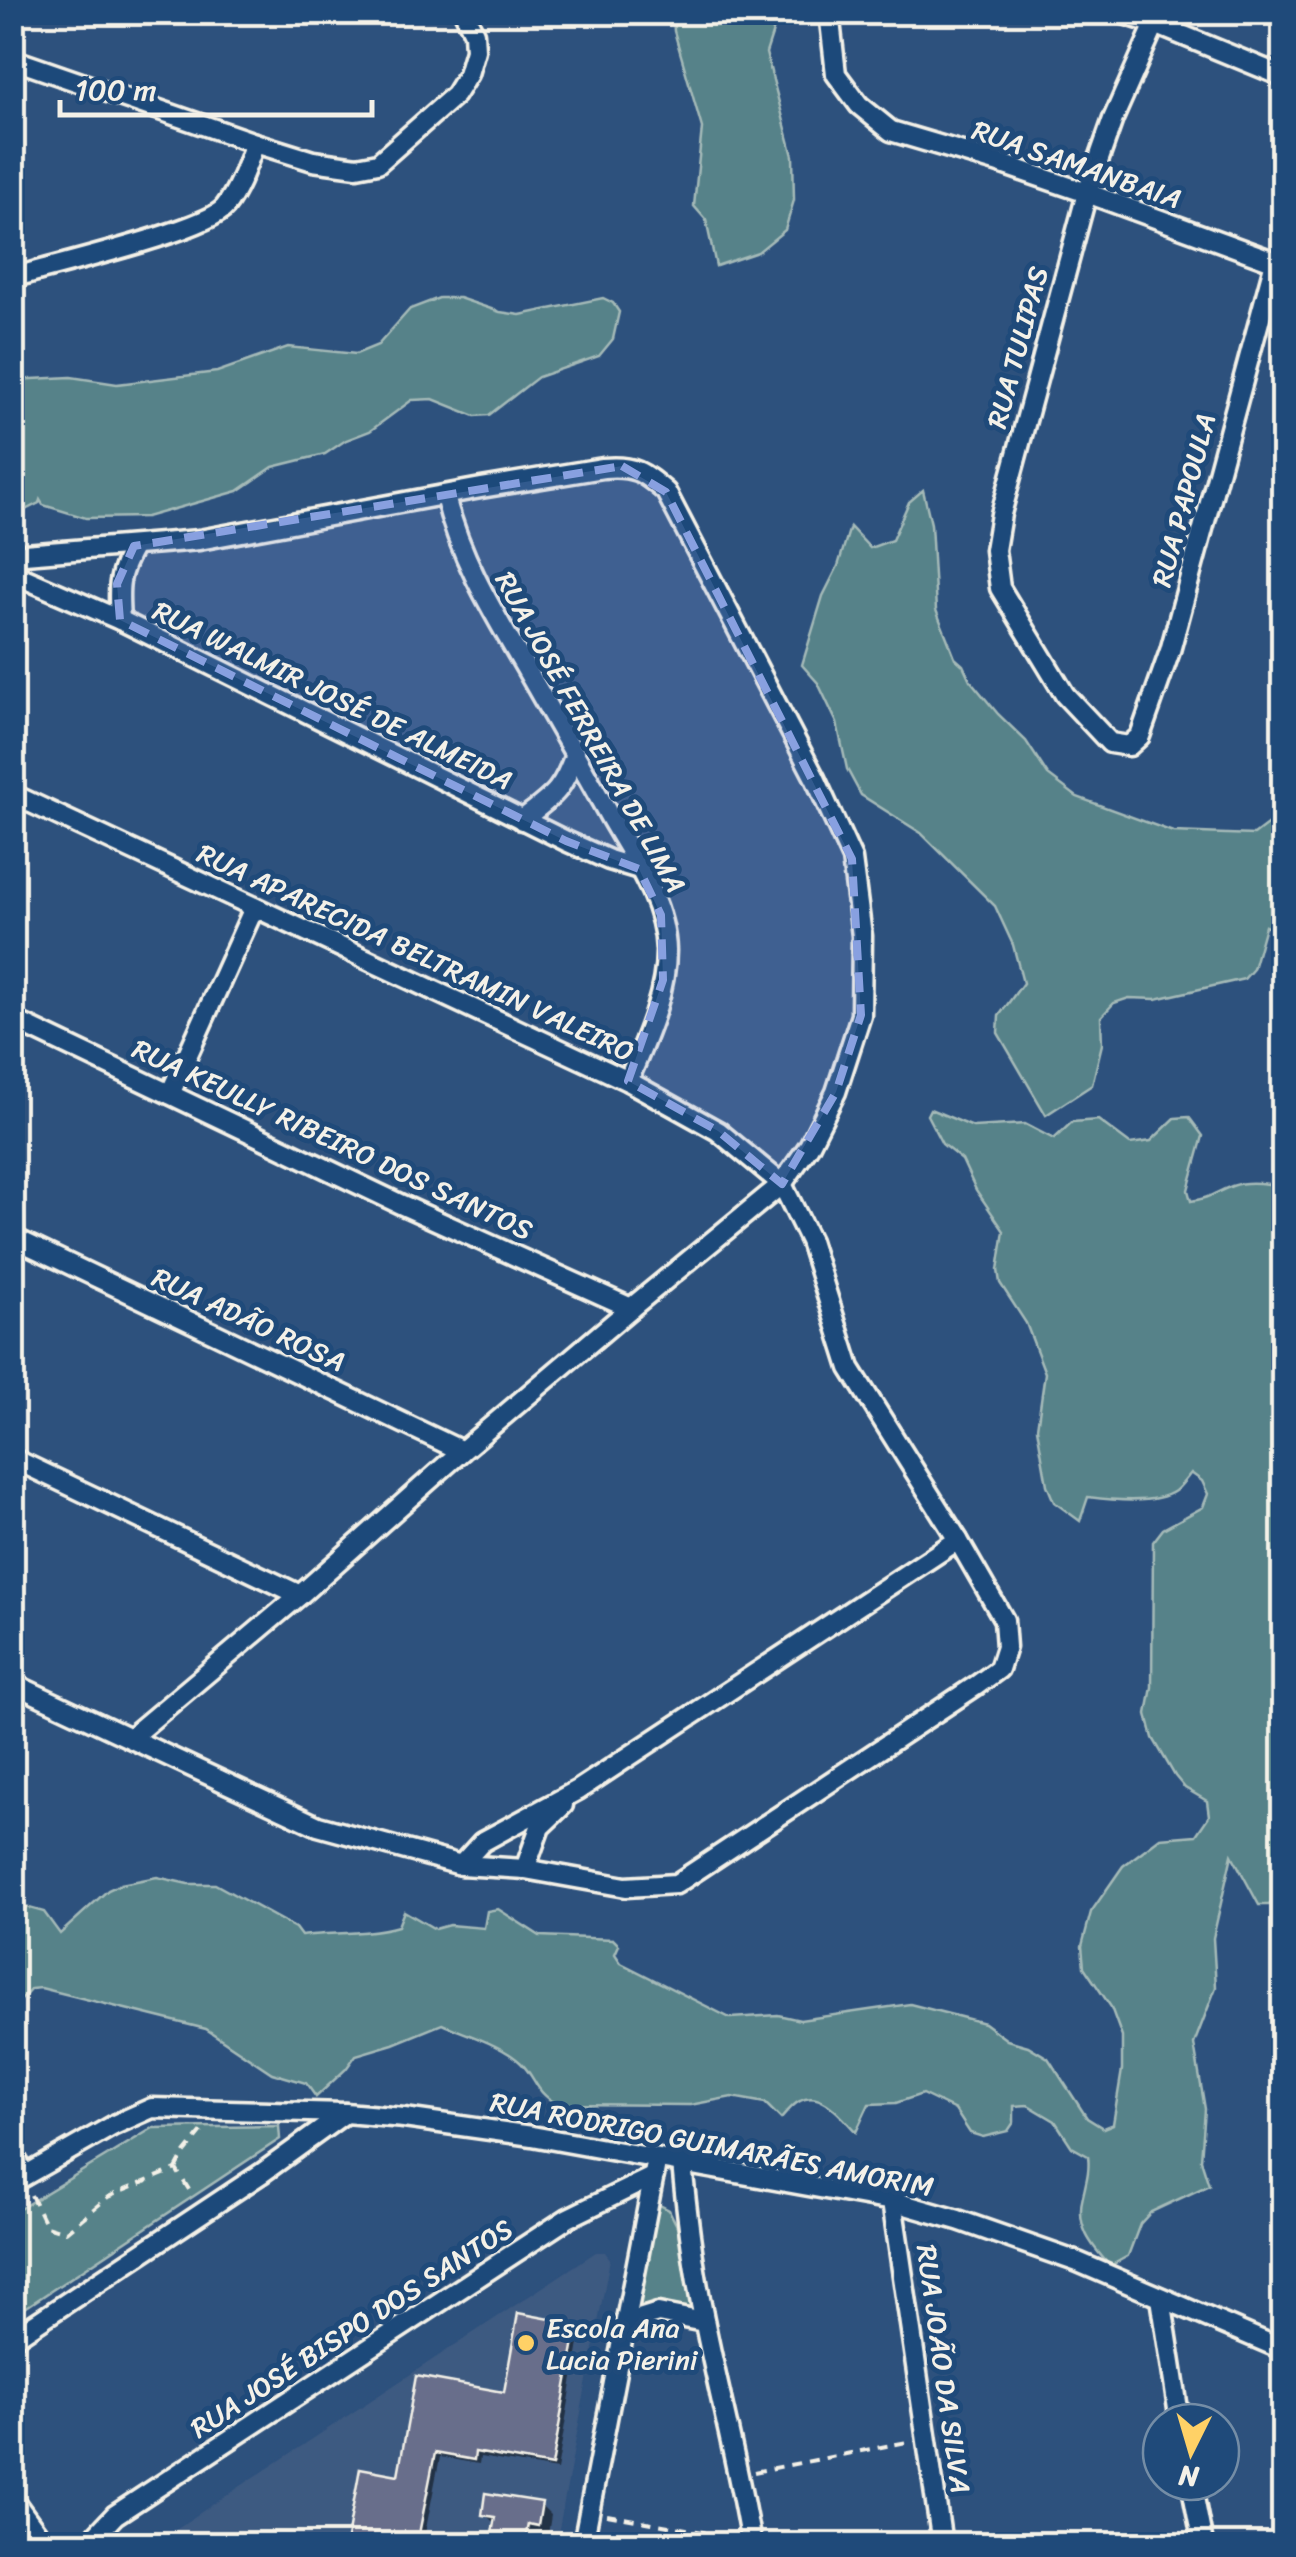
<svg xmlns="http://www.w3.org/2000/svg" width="1296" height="2557" font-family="Sriracha,sans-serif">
  <rect width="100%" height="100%" fill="#2d517d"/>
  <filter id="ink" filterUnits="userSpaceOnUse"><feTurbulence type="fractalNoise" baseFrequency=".01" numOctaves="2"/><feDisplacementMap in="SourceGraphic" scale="20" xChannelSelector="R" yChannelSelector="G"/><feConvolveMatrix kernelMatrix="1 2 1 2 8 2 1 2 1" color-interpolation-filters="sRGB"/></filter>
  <g filter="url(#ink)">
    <polygon fill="#3e5a81" points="596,2252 605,2252 610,2259 556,2544 153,2544"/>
    <g fill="#568289" stroke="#a5bab8" stroke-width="2.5">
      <polygon points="673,13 779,13 766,53 793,156 794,200 785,230 758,252 716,266 706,220 694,206 702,128 674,31"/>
      <polygon points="439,298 459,298 500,312 520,315 603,298 613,303 619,312 613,339 599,356 538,377 489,415 475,416 433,399 412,400 370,431 346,440 325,454 273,467 238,491 146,517 86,518 43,505 40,500 39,503 13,516 13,380 71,377 117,384 217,372 288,347 356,354 378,345 410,309"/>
      <polygon points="923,490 931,524 936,610 955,658 963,665 970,680 998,714 1026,741 1048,775 1077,797 1173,832 1254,835 1283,813 1283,942 1275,930 1265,926 1253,969 1244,979 1156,999 1129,998 1114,1003 1101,1017 1102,1044 1092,1085 1046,1115 998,1033 999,1016 1023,983 1013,945 995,906 921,833 861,795 847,769 837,723 818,683 802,665 823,596 838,566 850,527 870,548 892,540 909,502"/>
      <path d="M930,1109l43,18 52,-3 29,15 18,-17 26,-2 32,24 21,-3 24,-23 14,-1 14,19 -15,54 3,11c20,-3 23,-8 41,-15 16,-6 35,-3 51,1v705l-14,13h-10l-27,-50 -19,83 3,49 -22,57 11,65 -4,51 8,25 -58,27 -11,12 -12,32 -18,10c-19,-21 -35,-40 -27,-70 3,-14 7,-26 5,-40l-16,-9 -17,-26 -27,-16 -14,1v16l-6,9 -25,6 -13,-4 -15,-23 -33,-16 -26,9 -27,1 -13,28c-13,-13 -34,-43 -56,-31 -7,3 -14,12 -19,18l-16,-16 -33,-6 -42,8 -133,-1c-23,-13 -20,-25 -36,-41 -18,-18 -56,-29 -79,-39l-49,20 -37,11 -10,14 -30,28 -10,-14 -34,-10 -66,-44 -165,-41 -10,1 -18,20 -1,-111 6,7 26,7 16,22 48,-44 13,-6 36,-7 31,7h27l80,44 6,8c32,-4 66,-1 97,-10l6,-15 31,18 14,-4 35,3 3,-17 11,-2 42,27 73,3 6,6 -4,9 6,9 109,55 48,-3 22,5 110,-16 74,19 23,17 21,6 20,12 39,60 16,10 10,-4 9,-54v-33l-11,-30 -27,-40 -2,-21 9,-34 32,-46 37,-28 36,-3 13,-19 -2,-15 -22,-13 -10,-12 -22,-38 -6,-24 5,-27 1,-145 10,-13 40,-22 5,-13 -6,-13 -11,-8c-5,6 -10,13 -16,18 -20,14 -64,9 -87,6l-8,24 -26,-19 -7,-17 -10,-57 8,-55 -19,-50 -26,-40 -2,-13 6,-39 -28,-41 -14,-30 -20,-16 -15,-29z"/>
      <polygon points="279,2126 280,2139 13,2316 13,2213 153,2128"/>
      <polygon points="654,2202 669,2210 677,2226 693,2308 634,2305"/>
    </g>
    <g fill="#0007">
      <polygon points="576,2326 581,2332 557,2470 480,2457 479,2464 440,2457 423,2544 348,2544 362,2471 400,2478 506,2395"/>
      <polygon points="541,2505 551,2515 548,2535 538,2533 536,2544 493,2544 496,2524 484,2514"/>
    </g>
    <g fill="#676e8b" stroke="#f4f1e8" stroke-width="2.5">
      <polygon points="518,2313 577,2324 552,2466 475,2452 474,2460 435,2453 417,2544 346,2544 360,2468 398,2475 416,2376 504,2392"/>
      <polygon points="485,2493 542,2502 538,2526 528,2524 524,2544 490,2544 495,2517 482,2515"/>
    </g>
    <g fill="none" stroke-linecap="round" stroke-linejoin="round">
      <defs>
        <g id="minor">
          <polyline points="829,12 836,74 859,105 891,131 996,162 1087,193 1284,265"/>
          <polyline points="1118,12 1155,24 1284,77"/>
          <polyline points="1164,12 1155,24 1113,119 1087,193 1001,514 995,550 1000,588 1065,695 1110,743 1129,746 1140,736 1170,651 1275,262"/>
          <polyline points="12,59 255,143 313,161 357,167 378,163 455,95 468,74 475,50 474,33 464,12"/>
          <path d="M12,276h7c37,-11 188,-46 206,-69 14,-18 22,-43 30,-64"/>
          <path d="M445,496c15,62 48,116 80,171 29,51 58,101 86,152 23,40 54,84 55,132 0,45 -21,89 -38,130"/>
          <path d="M12,555l187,-15 282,-52 122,-20c31,-3 40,4 63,24l149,286 37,81 10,77 -1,79 -25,77 -27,54 -27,38 -151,124 -169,143 -162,144 -170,143"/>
          <polyline points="12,573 120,620 566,841 609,860 639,869"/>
          <path d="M120,620c-2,-32 -3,-45 14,-74"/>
          <polyline points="12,794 628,1081 718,1131 782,1184 810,1241 850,1368 958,1540 1004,1620 1006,1647 999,1669 977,1685 676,1884 626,1887 525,1869 461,1865 318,1826 12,1683"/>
          <path d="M522,820c31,-24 40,-28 53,-66"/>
          <polyline points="12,1019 400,1204 631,1308"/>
          <polyline points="170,1094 254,908"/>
          <polyline points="12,1237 462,1451"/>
          <polyline points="12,1458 300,1595"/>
          <polyline points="461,1865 482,1842 578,1790 958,1540"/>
          <polyline points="525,1869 540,1827 563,1805"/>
          <polyline points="12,2152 25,2175"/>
          <path d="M682,2163c5,54 12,109 23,161 15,75 34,145 46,220"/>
          <polyline points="12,2183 114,2125 152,2108 345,2113 404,2118 532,2136 892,2201 958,2220 1078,2262 1284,2350"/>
          <polyline points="892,2201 942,2544"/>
          <polyline points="1161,2298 1180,2422"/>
          <polyline points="626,2323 658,2313 704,2322"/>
          <polyline points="12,2339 262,2173 345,2113"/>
          <polyline points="1191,2482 1203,2544"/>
          <polyline points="12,2498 45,2544"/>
          <polyline points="93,2544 98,2533 115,2515 568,2218 654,2176"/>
          <polyline points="583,2544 655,2169"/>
        </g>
      </defs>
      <use href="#minor" stroke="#f4f1e8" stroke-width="25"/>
      <g stroke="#f4f1e8" stroke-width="4" stroke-dasharray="10 8" stroke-linecap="butt">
        <polyline points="176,2169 184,2154 205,2128"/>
        <polyline points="31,2195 46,2226 66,2232 108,2197 176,2169 193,2196"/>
        <polyline points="754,2472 907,2442"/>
        <polyline points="607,2515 731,2537"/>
      </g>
      <use href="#minor" stroke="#1f4a7a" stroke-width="18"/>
    </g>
  </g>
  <path fill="#88a0e0" fill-opacity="0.2" stroke="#88a0e0" stroke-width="8" stroke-dasharray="20 12" stroke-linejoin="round" d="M622,466l44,26 186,367 9,156 -25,77 -54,92 -64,-53 -90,-50 35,-101 -2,-65 -22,-46 -73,-28 -446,-221 -3,-36 17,-38z"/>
  <circle fill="#ffd166" stroke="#1f4a7a" stroke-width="4" cx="526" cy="2343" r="10"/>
  <g text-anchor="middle" stroke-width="10" stroke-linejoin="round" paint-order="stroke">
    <g font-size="28" fill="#f4f1e8" stroke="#1f4a7a">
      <text transform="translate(1077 164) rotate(19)" y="10">RUA SAMANBAIA</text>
      <text transform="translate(1017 347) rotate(-75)" y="10">RUA TULIPAS</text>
      <text transform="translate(1183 500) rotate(-75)" y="10">RUA PAPOULA</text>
      <text transform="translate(333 695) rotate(26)" y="10">RUA WALMIR JOSÉ DE ALMEIDA</text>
      <text transform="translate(591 732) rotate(61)" y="10">RUA JOSÉ FERREIRA DE LIMA</text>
      <text transform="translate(416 952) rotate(25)" y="10">RUA APARECIDA BELTRAMIN VALEIRO</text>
      <text transform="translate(333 1139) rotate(25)" y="10">RUA KEULLY RIBEIRO DOS SANTOS</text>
      <text transform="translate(249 1319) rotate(25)" y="10">RUA ADÃO ROSA</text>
      <text transform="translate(712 2144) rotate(11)" y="10">RUA RODRIGO GUIMARÃES AMORIM</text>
      <text transform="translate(351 2328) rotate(-33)" y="10">RUA JOSÉ BISPO DOS SANTOS</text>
      <text transform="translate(944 2369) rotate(82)" y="10">RUA JOÃO DA SILVA</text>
    </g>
    <g font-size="28" fill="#f4f1e8" stroke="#1f4a7a" text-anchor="start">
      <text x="546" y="2337">Escola Ana<tspan x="546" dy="32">Lucia Pierini</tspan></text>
    </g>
  </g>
  <rect width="1296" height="2557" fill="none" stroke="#1f4a7a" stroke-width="50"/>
  <rect x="25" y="25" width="1246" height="2507" fill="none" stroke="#f4f1e8" stroke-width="4" filter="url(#ink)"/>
  <g transform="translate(1191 2452) rotate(185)"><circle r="48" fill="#1f4a7a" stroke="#748da6" stroke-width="2.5"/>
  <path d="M0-8L18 38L0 25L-18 38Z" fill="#ffd166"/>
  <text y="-15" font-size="28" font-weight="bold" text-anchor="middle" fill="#f4f1e8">N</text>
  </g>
  <path d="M60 100v15h312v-15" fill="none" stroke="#f4f1e8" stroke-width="5"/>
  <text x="75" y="100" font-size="30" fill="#f4f1e8" stroke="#1f4a7a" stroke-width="8" paint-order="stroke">100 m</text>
</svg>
